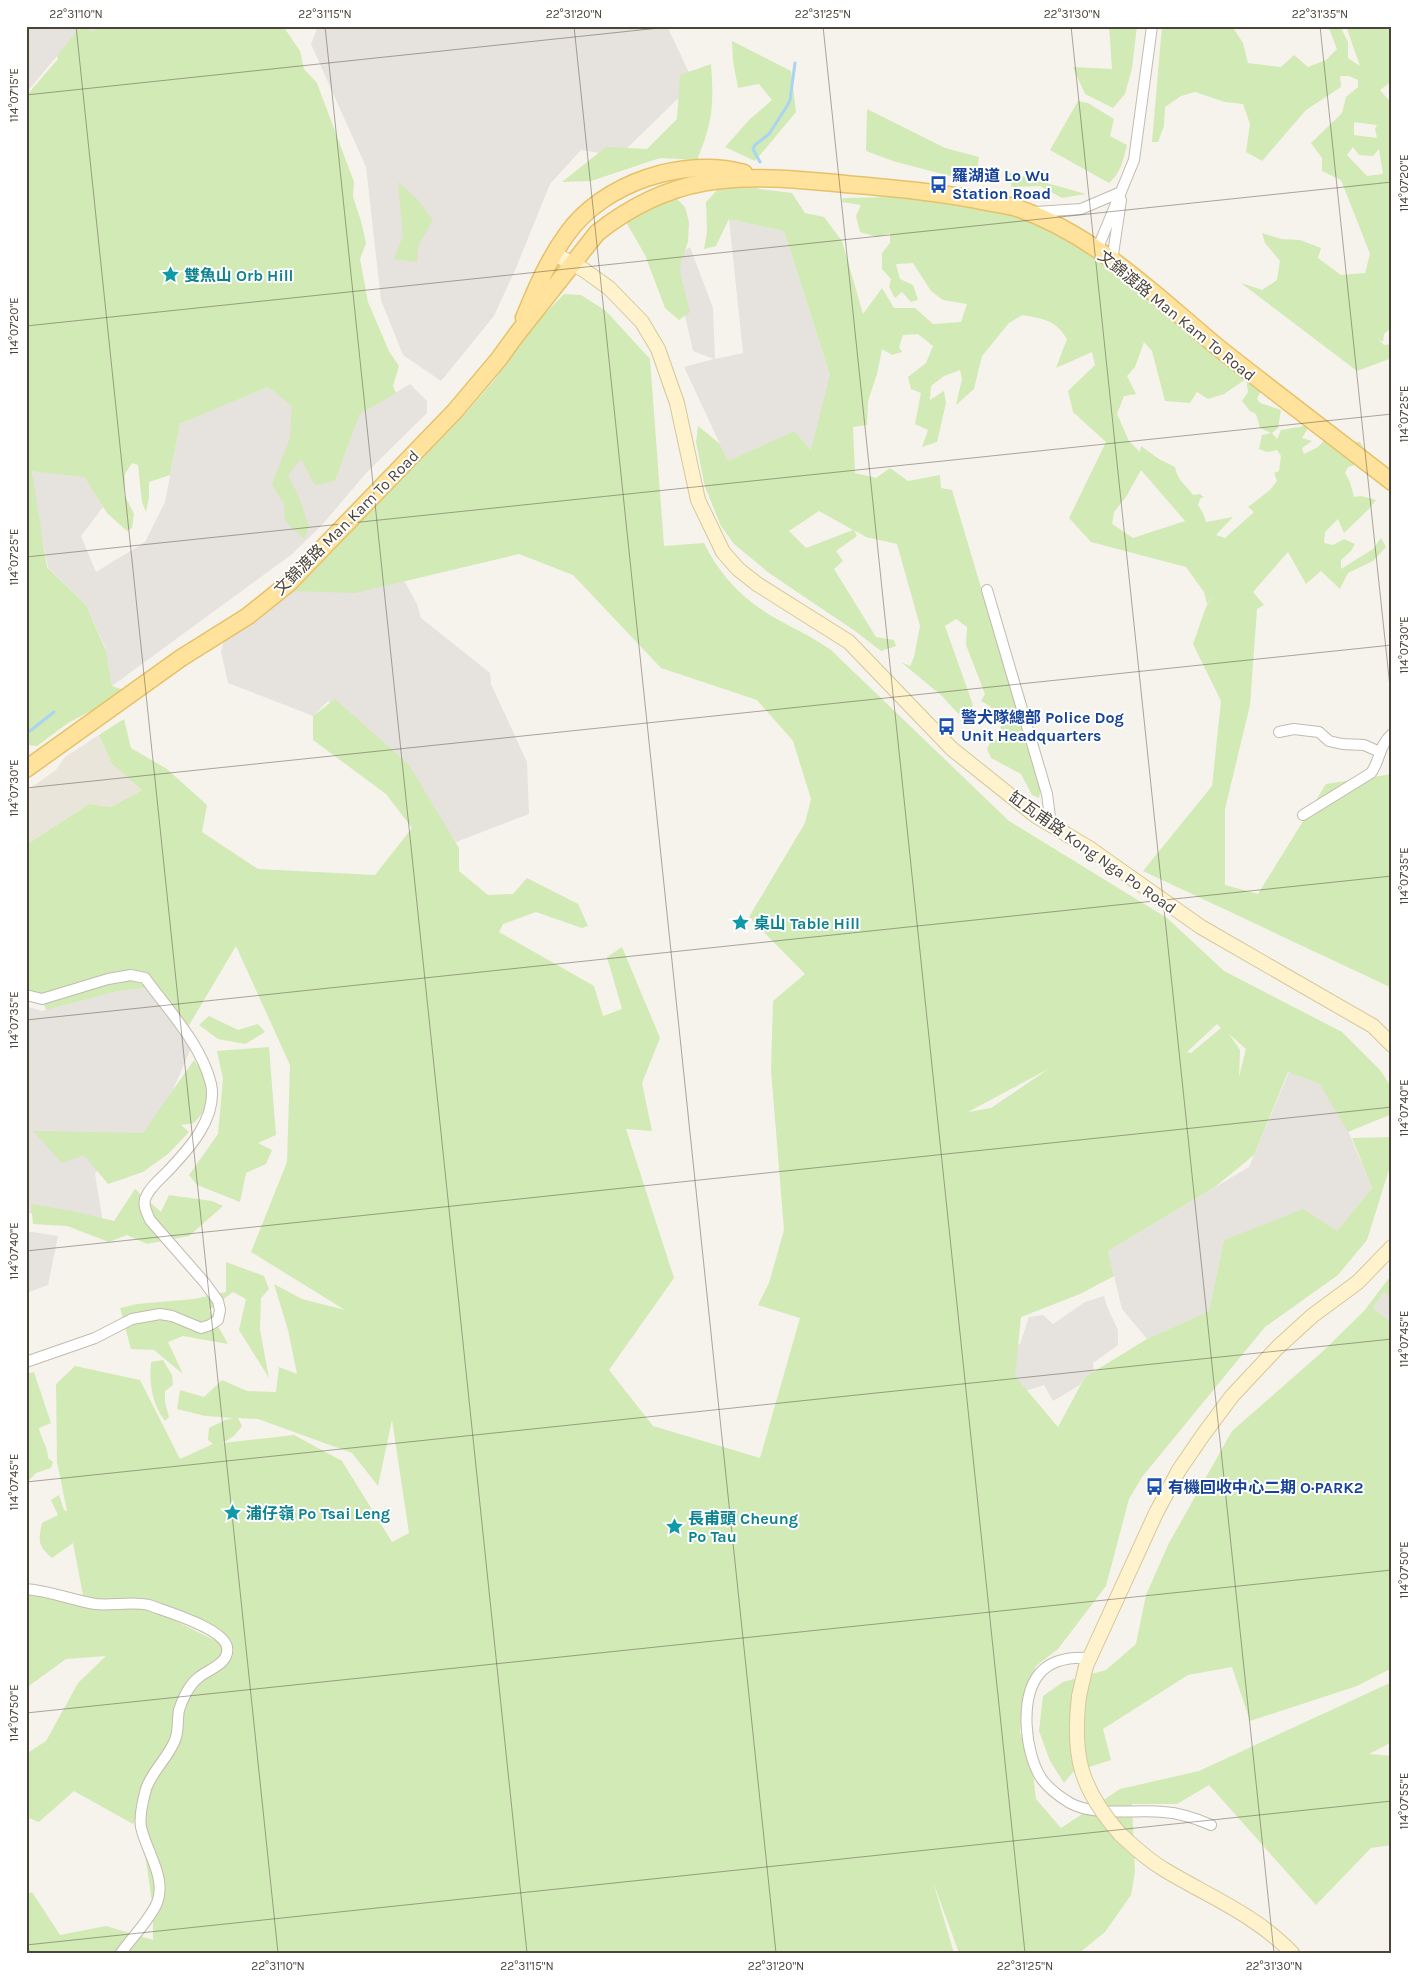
<svg xmlns="http://www.w3.org/2000/svg" width="1418" height="1979" font-family="Karla,'Noto Sans SC',sans-serif">
  <rect width="100%" height="100%" fill="#f6f3ec"/>
  <polygon fill="#eae5da" points="99,735 112,764 142,790 111,807 89,804 26,845 26,791 56,770 65,757"/>
  <g fill="#e6e2dd">
    <polygon points="26,26 103,26 67,44 26,93"/>
    <polygon points="318,26 667,26 694,83 619,156 581,150 550,184 516,268 494,316 441,381 403,355 381,300 366,167 311,44"/>
    <polygon points="729,219 784,231 831,378 811,450 794,431 728,461 684,367 714,359 693,351 672,259 690,247 713,308 715,359 743,353"/>
    <polygon points="410,384 427,401 427,413 367,472 322,525 291,555 112,686 105,647 86,605 48,567 35,499 29,442 84,477 103,507 81,536 96,572 145,542 165,502 180,424 268,387 294,407 335,481 360,414"/>
    <polygon points="387,550 417,604 421,618 490,673 491,684 527,762 529,814 456,842 400,763 328,701 313,716 228,683 221,651 225,638 332,561"/>
    <polygon points="147,988 191,1048 145,1155 108,1156 95,1174 103,1223 28,1213 26,1222 26,1006 41,1011 118,991"/>
    <polygon points="1289,1072 1320,1084 1340,1112 1372,1188 1337,1231 1224,1240 1209,1311 1147,1339 1122,1309 1108,1251 1249,1167"/>
    <polygon points="26,1231 58,1236 48,1285 26,1293"/>
    <polygon points="1384,1292 1392,1299 1392,1323 1373,1308"/>
    <polygon points="1104,1296 1108,1309 1118,1330 1118,1345 1093,1363 1094,1371 1085,1377 1080,1385 1053,1401 1044,1385 1016,1394 1000,1353 1020,1344 1029,1317 1043,1315 1053,1324 1085,1302"/>
  </g>
  <g fill="#d2eab5" fill-rule="evenodd">
    <polygon points="81,26 87,26 91,32 103,26 283,26 300,51 304,69 317,83 354,182 353,197 361,221 366,243 360,259 368,302 389,351 399,366 393,386 396,393 360,414 335,481 315,485 301,459 288,475 298,495 309,526 304,539 285,521 284,504 272,484 290,438 292,406 268,387 180,424 170,475 149,482 149,497 146,512 142,502 138,465 132,463 125,474 124,494 134,514 132,528 127,531 107,513 84,477 32,471 47,567 86,605 106,651 112,686 124,690 100,706 68,723 37,746 26,745 26,96 58,59 57,56"/>
    <polygon points="1109,26 1137,26 1132,68 1125,94 1113,108 1085,94 1073,67 1112,69"/>
    <path d="M1162,26h70l11,17 5,20 33,4 13,-12 14,12 18,-7 11,-11 -9,-23h12l8,16v16l12,8 -14,-40h46v55l-12,9 12,14v223l-8,7 -1,8 -5,-3 6,6 8,-1v14l-35,13 -116,-88 21,7 15,-10 3,-19 -15,-18 -3,-10 19,6 19,1 21,8 -3,10 23,17 24,-2 5,-19 -29,-74 -19,-9v-13l-11,-15 31,-30 4,-16 12,-10v-7l-9,-4h-9l1,11 -35,23 -44,51 -16,-9 4,-28 -7,-20 -18,-2 -30,-10 -14,4 -16,11 -1,19 -6,16h-6zM1354,122l23,3 -2,4 2,9 -23,-3zM1353,147l6,8 14,1 6,-7 4,25 -16,2 -20,-21z"/>
    <polygon points="732,41 791,71 796,112 755,161 725,147 750,119 772,100 759,84 738,88 733,61"/>
    <path d="M711,64c3,40 2,58 -14,96l-37,-2 -69,23 -29,1 44,-35 41,2 30,-30 3,-44z"/>
    <path d="M1078,101l10,2 26,16 -4,17 17,9c-4,15 -6,28 -18,38l-59,-33z"/>
    <polygon points="867,109 945,148 979,157 977,173 966,180 896,162 866,151"/>
    <polygon points="1007,172 1086,194 1062,198 1040,186 1012,187"/>
    <polygon points="398,182 416,198 433,220 418,246 417,262 394,259 403,236"/>
    <path d="M741,183l19,6 32,4 13,20 19,4 18,24 21,73 19,-26 12,20h21l18,16 28,-2 6,-18 -24,-4 -12,-9 -18,-28 -17,1 4,15 13,6 5,15 -7,2 -9,-10 -7,6 -6,-11 2,-8 -9,-10v-16l8,-10v-10l-13,4 -17,-5 -4,-16 5,-11 -19,-3 1,-4 51,-1 42,-4 118,32 211,160 -8,13 3,5 21,7 -3,18 -6,5 5,6 4,-9 29,-5 -8,13 10,3 -10,7 2,6 14,-7 8,-9 9,3 25,1 5,8 -7,14 -10,3 -3,6 5,9 4,15 7,-1 15,4 -7,9 -25,24 -6,-14 -13,13 -1,11 9,2 11,-6 11,5 -4,7 -10,9v9l32,-20 8,-11 5,9 -13,14 -25,12 -8,16 -19,-18 -15,13 -18,-32 -35,40 11,13 -7,4 -7,96 -25,104v76l33,9 68,-110 66,-10v214l-249,-117 69,-85 9,-85 -28,-57 13,-37 7,-11 -6,8 -3,-12 -18,-25 -95,-25 -22,-24 37,-76 -33,-30 -5,-21 27,-26 -3,-13 -36,16 11,-29c-12,-20 -24,-20 -45,-24l-13,8 -27,33 -8,33 -18,16 6,-26 -2,-9 -16,6 -13,10 -1,14 14,-9 2,12 -9,39 -15,5 6,-17 -13,-6 6,-31 -10,-4 -3,-12 18,-14 7,-17 -15,-12 -15,1 -4,12 3,5 -10,3 -10,-6 -5,25 -9,27 -1,24 -14,2 2,46 21,5 14,-10 18,13 32,-6 1,13 11,2 89,299 -2,9 -7,-3 -11,-21 -30,-16 -4,-9 3,-6 11,-6c0,-18 -2,-27 -20,-36l4,-7 -19,-49 1,-18 -11,-8 -11,7 28,79 -10,14 -21,-23 -41,-34 9,4 4,-9 6,-31 -23,-82 -31,-7 -12,-7 3,6 -21,15 7,10 -9,8 42,68 18,3 2,6 -15,5 -26,-20 -86,-58 -35,-29 -13,-18 -16,-39 -9,-45 2,-16 22,18 8,17 66,-30 17,19 19,-75 -46,-144 -55,-12 -13,27 -12,3 3,-17 -1,-30 14,-15zM1144,342l8,9 13,50 25,2 7,-11 11,7 16,-5 22,-15 2,13 -6,9 8,10 6,3 4,14 11,5 -9,2 -3,14 8,3 10,-2 4,6 -2,15 -5,2 3,8 -7,9 -22,17 6,5 -29,26 -9,-3 17,-18 -27,5 -3,-9 -5,-8 2,-6 4,-2 -4,-3 -7,1c-9,-13 -14,-12 -18,-28l-16,-8 -18,-13 -1,6 -11,-11 -12,-27 7,-18 12,-2 -9,-18 8,-9zM1141,470l44,51 -52,17 -21,-14 2,-12 12,-15zM819,511l34,19 -47,18 -17,-17z"/>
    <polygon points="673,195 685,207 689,222 688,242 680,265 681,277 690,312 679,320 665,308 645,255 626,222"/>
    <path d="M564,294l17,1 25,16 44,48 14,187 40,-3c16,33 40,58 73,76 18,10 37,19 54,31l178,171 158,97 57,53 118,61 39,39 11,18v25l-44,18 -28,-48 -32,-12 -34,83 -39,32 -107,64 6,25 -34,18 -59,23 -6,59 43,51 27,-50 62,-38 62,-28 15,-71 79,-31 34,22 35,-43 -20,-50 40,-1v23l-25,80 -29,35 -73,52 -123,150 -13,22 -23,87 -48,63 -22,17 -12,29 -4,37 13,40 3,27 25,29 59,-39 79,-18 193,-89v60l-23,12 23,2v89l-21,3 -55,57 -107,-120 -32,19h-45l3,68 -4,23 -26,37 -26,21h-120l-26,-71 21,71h-928v-58l6,-3 28,43 46,-9 47,14v-31l-12,-83 5,-29 -13,27 -59,-33 -35,31 -13,-5v-63l20,-13 32,-58 28,-27 -40,3 -40,29v-98l57,5 -10,-52 -21,15c-14,-12 -14,-17 -10,-35l16,-8 -7,-15 8,-5 5,15 3,1 -10,-49 -1,-78 19,-18 65,14 40,79 33,-15 -5,-4 1,-12 16,-8 8,-2 -28,-2 -28,-7 3,-19 24,7 18,-17 25,11 29,1 3,-25 18,7 -9,-44 -14,-46 28,15 43,11 -94,-58 36,-90 3,-97 -54,-119 -51,86 -38,-44 -29,3 -72,19 -4,-11 -16,-5v-149l63,-41 22,3 31,-17 -30,-26 -13,-29 25,-16 7,29 36,21 40,36 -5,27 56,37 117,6 37,-47 -26,-34 -73,-54v-24l22,-17 74,66 50,83v23l29,24 25,-1 14,-16 51,26 10,22 -6,2 -46,-16 -33,12 -4,8 95,54 9,30 19,-7 -15,-52 15,-10 38,91 -18,45 10,48 -26,-2 48,149 -65,92 44,56 107,32 40,-140 -42,-13 11,-22 15,-53 -13,-160 2,-69 32,-27 -56,-57 56,-94 6,-24 -18,-58 -36,-41 -96,-32 -88,-93 -54,-21 -164,39 -61,-2 172,-178 29,-34 30,-45zM1217,1024l4,4 -30,25 -4,-1zM1229,1034l17,15 -7,28 1,-27zM1050,1068l-59,40 -23,4zM238,1418l20,1 94,34 26,33 14,-66 17,113 -17,9 -50,-81 -48,-26 -71,8 11,-7 8,-10zM156,1611h10l49,28 -1,1z"/>
    <polygon points="209,1016 238,1030 258,1024 265,1032 245,1044 218,1039 199,1025"/>
    <polygon points="269,1047 276,1135 258,1143 272,1150 266,1164 246,1173 240,1202 197,1185 189,1175 218,1134 223,1079 217,1051"/>
    <polygon points="194,1060 218,1095 194,1123 181,1125 189,1132 168,1154 143,1172 108,1184 84,1155 62,1163 33,1131 143,1133"/>
    <polygon points="135,1189 161,1212 169,1195 212,1201 223,1206 189,1236 147,1244 127,1235 109,1242 67,1226 33,1224 31,1204 72,1211 114,1221"/>
    <polygon points="226,1262 264,1276 269,1289 261,1298 260,1330 269,1378 239,1330 246,1299 233,1292 209,1310 228,1344 183,1336 168,1342 183,1374 154,1350 131,1349 120,1308 137,1304 194,1299 226,1292"/>
    <polygon points="1392,1274 1392,1299 1384,1292 1373,1308 1392,1323 1392,1668 1357,1686 1250,1721 1232,1667 1188,1675 1103,1729 1111,1760 1073,1772 1064,1783 1050,1761 1039,1731 1043,1696 1063,1682 1106,1670 1136,1644 1146,1595 1169,1543 1232,1431 1322,1352 1364,1311"/>
    <path d="M163,1360l9,15 1,10 -8,6v11l4,15 -4,4c-13,-17 -16,-38 -14,-59z"/>
    <path d="M34,1372l17,51 -12,5c2,11 9,19 9,30l5,4 -2,6 -15,5 -10,10v-109z"/>
  </g>
  <g fill="none" stroke-linecap="round" stroke-linejoin="round">
    <g stroke="#a9d4f2" stroke-width="3">
      <polyline points="760,162 753,149 755,145 769,134 787,106 790,100 795,63"/>
      <polyline points="26,732 30,731 54,712"/>
    </g>
    <defs>
      <g id="street">
        <polyline points="1036,212 1081,209 1121,192"/>
        <polyline points="1097,250 1134,160 1152,26"/>
        <polyline points="1112,261 1121,200"/>
        <polyline points="987,590 1047,794 1051,825"/>
        <polyline points="1279,732 1294,729 1319,732 1329,741 1342,744 1364,745 1380,752"/>
        <path d="M1303,815l68,-42c9,-12 8,-28 21,-39"/>
        <path d="M26,995l16,4 66,-20 23,-4 14,3c24,33 56,66 66,106 7,34 -23,66 -44,88 -8,8 -18,16 -22,27 -2,7 2,14 5,21l55,63 13,18 2,9 -2,10 -8,5 -9,3 -29,-12 -12,-2 -28,5 -37,19 -69,24"/>
        <path d="M26,1589c24,2 46,11 69,15 18,2 36,-3 54,1 18,7 74,23 78,42 3,17 -19,22 -29,31 -9,7 -16,22 -19,32 -2,10 0,21 -4,30 -7,18 -23,31 -29,49 -3,11 -7,27 -5,38 5,24 26,51 16,76 -8,18 -25,34 -36,50"/>
        <path d="M1089,1658c-17,-1 -37,1 -49,15 -21,24 -15,80 1,105 7,10 19,19 29,25 25,14 65,6 94,9 16,1 31,6 47,13"/>
      </g>
      <g id="secondary">
        <polyline points="555,254 584,270 609,288 642,322 658,349 677,403 698,500 723,552 738,569 757,584 849,642 952,749 1036,816 1089,848 1201,927 1373,1026 1392,1045"/>
        <polyline points="1079,1696 1086,1666 1156,1513 1179,1470 1203,1435 1232,1396 1277,1348 1312,1316 1358,1282 1392,1247"/>
        <path d="M1120,1834c14,13 28,26 45,36 43,26 91,45 127,83"/>
      </g>
      <g id="primary">
        <path d="M524,318c12,-29 24,-58 43,-84 36,-51 117,-78 177,-61"/>
        <path d="M26,769l155,-111 67,-42 41,-33 166,-172 43,-51 19,-26 80,-101c74,-59 138,-59 227,-51 51,5 102,8 153,18 13,3 27,4 40,8 79,27 140,89 203,141 57,45 115,89 172,133"/>
      </g>
    </defs>
    <use href="#street" stroke="#c2bbae" stroke-width="12"/>
    <use href="#secondary" stroke="#d6c79b" stroke-width="16"/>
    <use href="#primary" stroke="#e6c16a" stroke-width="19"/>
    <use href="#street" stroke="#fff" stroke-width="10"/>
    <use href="#secondary" stroke="#fff3cd" stroke-width="14"/>
    <use href="#primary" stroke="#ffe39c" stroke-width="16"/>
    <defs>
      <path id="secondary-bridge" d="M1079,1696c-7,60 1,92 41,138"/>
    </defs>
    <use href="#secondary-bridge" stroke="#d6c79b" stroke-width="16" stroke-linecap="butt"/>
    <use href="#secondary-bridge" stroke="#fff3cd" stroke-width="14"/>
  </g>
  <path fill="none" stroke="#4b4439" stroke-width="1" stroke-opacity="0.45" d="M76,26l202,1927M325,26l202,1927M574,26l202,1927M823,26l202,1927M1071,26l203,1927M1320,26l72,680M26,95l652,-69M26,326l1366,-144M26,557l1366,-143M26,788l1366,-143M26,1020l1366,-144M26,1251l1366,-144M26,1482l1366,-143M26,1713l1366,-143M26,1922l3,31M26,1945l1366,-144"/>
  <defs>
    <symbol id="bus-bare" viewBox="-9 -9 18 18"><path d="M-5-6H5V4H4V6H2V4H-2V6H-4V4H-5ZM-3.5-4V0h7V-4ZM-3.5 1.2v1.5H-2V1.2ZM2 1.2v1.5H3.5V1.2Z" fill="#1a4fb4" stroke="#fff" stroke-width="2.5" paint-order="stroke"/></symbol>
    <symbol id="sight-bare" viewBox="-9 -9 18 18"><path d="M0-6L1.8-2.2L6-1.7L2.9 1.2L3.7 5.4L0 3.3L-3.7 5.4L-2.9 1.2L-6-1.7L-1.8-2.2Z" fill="#0f9aa8" stroke="#fff" stroke-width="2.5" paint-order="stroke"/></symbol>
  </defs>
  <g fill-rule="evenodd">
    <use href="#bus-bare" x="926" y="172" width="25" height="25"/>
    <use href="#sight-bare" x="158" y="262" width="25" height="25"/>
    <use href="#bus-bare" x="934" y="714" width="25" height="25"/>
    <use href="#sight-bare" x="728" y="910" width="25" height="25"/>
    <use href="#bus-bare" x="1142" y="1474" width="25" height="25"/>
    <use href="#sight-bare" x="220" y="1500" width="25" height="25"/>
    <use href="#sight-bare" x="662" y="1514" width="25" height="25"/>
  </g>
  <g text-anchor="middle" stroke-width="4" stroke-linejoin="round" paint-order="stroke">
    <g font-size="16" font-weight="bold" fill="#164399" stroke="#fff" text-anchor="start">
      <text x="952" y="181">羅湖道 Lo Wu<tspan x="952" dy="18">Station Road</tspan></text>
      <text x="961" y="723">警犬隊總部 Police Dog<tspan x="961" dy="18">Unit Headquarters</tspan></text>
      <text x="1168" y="1493">有機回收中心二期 O·PARK2</text>
    </g>
    <g font-size="16" font-weight="bold" fill="#0d838f" stroke="#fff" text-anchor="start">
      <text x="184" y="281">雙魚山 Orb Hill</text>
      <text x="754" y="929">桌山 Table Hill</text>
      <text x="246" y="1519">浦仔嶺 Po Tsai Leng</text>
      <text x="688" y="1524">長甫頭 Cheung<tspan x="688" dy="18">Po Tau</tspan></text>
    </g>
    <g font-size="16" fill="#4b4439" stroke="#fff">
      <text transform="translate(1177 315) rotate(39)" y="6">文錦渡路 Man Kam To Road</text>
      <text transform="translate(346 522) rotate(-45)" y="6">文錦渡路 Man Kam To Road</text>
      <text transform="translate(1093 852) rotate(35)" y="6">缸瓦甫路 Kong Nga Po Road</text>
    </g>
  </g>
  <rect width="1418" height="1979" fill="none" stroke="#ffffff" stroke-width="55"/>
  <rect x="28" y="28" width="1362" height="1924" fill="none" stroke="#4b4439" stroke-width="2"/>
  <g font-size="12" text-anchor="middle" fill="#4b4439">
    <text x="76" y="18">22°31'10"N</text>
    <text x="325" y="18">22°31'15"N</text>
    <text x="574" y="18">22°31'20"N</text>
    <text x="823" y="18">22°31'25"N</text>
    <text x="1072" y="18">22°31'30"N</text>
    <text x="1320" y="18">22°31'35"N</text>
    <text transform="translate(14 95) rotate(-90)" y="4">114°07'15"E</text>
    <text transform="translate(1404 183) rotate(-90)" y="4">114°07'20"E</text>
    <text transform="translate(14 326) rotate(-90)" y="4">114°07'20"E</text>
    <text transform="translate(1404 414) rotate(-90)" y="4">114°07'25"E</text>
    <text transform="translate(14 557) rotate(-90)" y="4">114°07'25"E</text>
    <text transform="translate(1404 645) rotate(-90)" y="4">114°07'30"E</text>
    <text transform="translate(14 788) rotate(-90)" y="4">114°07'30"E</text>
    <text transform="translate(1404 876) rotate(-90)" y="4">114°07'35"E</text>
    <text transform="translate(14 1020) rotate(-90)" y="4">114°07'35"E</text>
    <text transform="translate(1404 1108) rotate(-90)" y="4">114°07'40"E</text>
    <text transform="translate(14 1251) rotate(-90)" y="4">114°07'40"E</text>
    <text transform="translate(1404 1339) rotate(-90)" y="4">114°07'45"E</text>
    <text transform="translate(14 1482) rotate(-90)" y="4">114°07'45"E</text>
    <text transform="translate(1404 1570) rotate(-90)" y="4">114°07'50"E</text>
    <text transform="translate(14 1713) rotate(-90)" y="4">114°07'50"E</text>
    <text transform="translate(1404 1801) rotate(-90)" y="4">114°07'55"E</text>
    <text x="278" y="1970">22°31'10"N</text>
    <text x="527" y="1970">22°31'15"N</text>
    <text x="776" y="1970">22°31'20"N</text>
    <text x="1025" y="1970">22°31'25"N</text>
    <text x="1274" y="1970">22°31'30"N</text>
  </g>
</svg>
